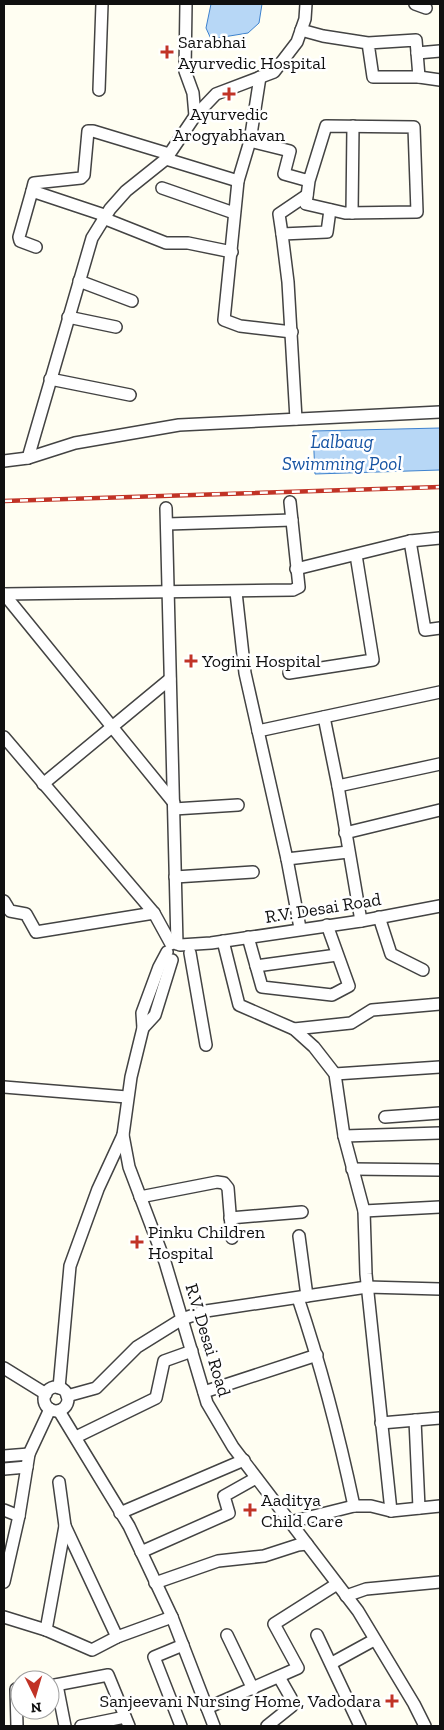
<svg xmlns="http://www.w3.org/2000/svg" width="444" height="1730" font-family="'Zilla Slab',serif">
  <rect width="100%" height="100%" fill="#fffef2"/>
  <g fill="#b7d7f6" stroke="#3e82ce">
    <polygon points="211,4 262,4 259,23 248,33 211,39 206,28"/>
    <polygon points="440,428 440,470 315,474 313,431"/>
  </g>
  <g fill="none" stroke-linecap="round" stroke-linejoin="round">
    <defs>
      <g id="minor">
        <polyline points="186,4 185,71 193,93 195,116"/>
        <polyline points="415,4 426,8"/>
        <polyline points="301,30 323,36 368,43 373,77 419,77 416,40 368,43"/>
        <polyline points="417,53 440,51"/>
        <polyline points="260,77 250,141 238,181 224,320 240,326 292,332"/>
        <polyline points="419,77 440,80"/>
        <polyline points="99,90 102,4"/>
        <polyline points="250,141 290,151 284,174 309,181 306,204 345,213 417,212 414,127 326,126 309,181"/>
        <polyline points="166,159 238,181"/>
        <polyline points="162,188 234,213"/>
        <polyline points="32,191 34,183 81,178 84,175 88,131 93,131 169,154"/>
        <polyline points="352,213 353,126"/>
        <polyline points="103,218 166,243 188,243 232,252"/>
        <polyline points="282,234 279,214 307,195"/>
        <polyline points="36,247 20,241 19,237 32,191 104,215"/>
        <polyline points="79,281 132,301"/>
        <polyline points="68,317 116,327"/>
        <polyline points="50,379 130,395"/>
        <polyline points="296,419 288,282 282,234 327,232 330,210"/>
        <polyline points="28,458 92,238 110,209 126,191 166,159 195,116 216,94 274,72 297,42 305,19 306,4"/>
        <polyline points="4,461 28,458 75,443 179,425 440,412"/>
        <polyline points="166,508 177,944"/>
        <polyline points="167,524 292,520"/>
        <polyline points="410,541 425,630 440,628"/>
        <polyline points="296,569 410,541 440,538"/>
        <polyline points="236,592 245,673 287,859 348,852"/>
        <polyline points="4,594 293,590 299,587 290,502"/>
        <polyline points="4,594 174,803"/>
        <polyline points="289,673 373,660 356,555"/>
        <polyline points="324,717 338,786 361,921"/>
        <polyline points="258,731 440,692"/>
        <polyline points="4,737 154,913 171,944"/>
        <polyline points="43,784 170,679"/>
        <polyline points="338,786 440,764"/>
        <polyline points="174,809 238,805"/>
        <polyline points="345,833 440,810"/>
        <polyline points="287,859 300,928"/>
        <polyline points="175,877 253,872"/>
        <polyline points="4,901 10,911 26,914 36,932 154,913"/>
        <polyline points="379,917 391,954 423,970"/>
        <polyline points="248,937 262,987 332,995 349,986 327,925"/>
        <polyline points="223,941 239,1005 294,1029 314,1047 335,1074 344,1136 364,1211 366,1274 391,1511"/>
        <polyline points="180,945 211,943 361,921 440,906"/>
        <polyline points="167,952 159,967 142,1013 143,1028 131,1077 123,1135 129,1167 165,1262 207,1403 233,1447 358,1611 414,1704 425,1726"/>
        <polyline points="190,953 206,1045"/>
        <polyline points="256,966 337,955"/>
        <polyline points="143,1028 155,1015 172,960"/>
        <polyline points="294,1029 351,1023 372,1010 440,1004"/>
        <polyline points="335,1074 440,1067"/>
        <polyline points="4,1087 127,1097"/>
        <polyline points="385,1117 440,1113"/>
        <polyline points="344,1136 440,1133"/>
        <polyline points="352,1169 440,1170"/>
        <polyline points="140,1197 217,1182 224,1183 228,1188 232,1238"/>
        <polyline points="364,1211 440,1207"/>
        <polyline points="230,1218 302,1212"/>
        <polyline points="299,1236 307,1296"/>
        <path d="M298,1298c23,68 41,137 56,208"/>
        <polyline points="4,1368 46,1394"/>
        <circle cx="56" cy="1399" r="12"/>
        <polyline points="59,1388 70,1266 98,1189 123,1135"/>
        <polyline points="204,1392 317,1355"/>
        <polyline points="67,1396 96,1388 137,1347 182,1319 206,1311 367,1287 440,1289"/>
        <polyline points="59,1411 129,1526 172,1617 214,1726"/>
        <polyline points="415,1420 419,1508"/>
        <polyline points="381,1423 440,1418"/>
        <polyline points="76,1437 156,1398 164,1361 192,1351"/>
        <polyline points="4,1456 29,1454"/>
        <polyline points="4,1469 27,1467"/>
        <polyline points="4,1510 19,1516"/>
        <polyline points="120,1513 244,1460"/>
        <polyline points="290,1522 354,1506 371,1506 391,1511 440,1506"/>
        <polyline points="65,1526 117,1637"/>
        <polyline points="141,1552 229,1513 224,1496 256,1478"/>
        <polyline points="4,1582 19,1516 29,1454 50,1409"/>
        <polyline points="155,1583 218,1561 264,1556 298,1545 307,1544"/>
        <polyline points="346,1596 366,1589 440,1582"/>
        <polyline points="4,1617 46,1630 92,1650 117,1637 172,1617"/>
        <polyline points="46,1630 65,1526 59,1482"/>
        <polyline points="227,1635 253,1689"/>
        <polyline points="317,1635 360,1726"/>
        <polyline points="332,1663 374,1640"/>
        <polyline points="57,1685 65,1726"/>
        <polyline points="50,1686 108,1675 129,1726"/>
        <polyline points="207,1708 298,1668 274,1624 337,1584"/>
        <polyline points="17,1726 16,1689 20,1689"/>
        <polyline points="81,1726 125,1717"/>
        <polyline points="181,1726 154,1657 183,1645"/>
        <polyline points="267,1726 292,1706 291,1698 279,1677"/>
      </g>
    </defs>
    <use href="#minor" stroke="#434343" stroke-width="14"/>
    <use href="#minor" stroke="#fff" stroke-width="11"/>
    <defs>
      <polyline id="rail" points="4,501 440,487"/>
    </defs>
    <use href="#rail" stroke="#c13326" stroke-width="4.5"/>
    <use href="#rail" stroke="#fff" stroke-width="2.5" stroke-dasharray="8" stroke-linecap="butt"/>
  </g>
  <g fill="#c13326" stroke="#fff" stroke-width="2">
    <path d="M164.5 44.5h5v5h5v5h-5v5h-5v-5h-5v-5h5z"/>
    <path d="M226.5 86.5h5v5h5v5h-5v5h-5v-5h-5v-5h5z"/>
    <path d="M188.5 653.5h5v5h5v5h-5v5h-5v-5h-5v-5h5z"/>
    <path d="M134.5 1234.5h5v5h5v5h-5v5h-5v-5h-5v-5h5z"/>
    <path d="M247.5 1502.5h5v5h5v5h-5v5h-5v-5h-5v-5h5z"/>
    <path d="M389.5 1693.5h5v5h5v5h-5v5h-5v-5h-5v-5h5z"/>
  </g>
  <g text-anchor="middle" stroke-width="5" stroke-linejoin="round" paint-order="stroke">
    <g font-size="18" fill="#101010" stroke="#fff" text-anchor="start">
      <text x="178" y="48">Sarabhai<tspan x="178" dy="21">Ayurvedic Hospital</tspan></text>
      <text x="229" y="120" text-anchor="middle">Ayurvedic<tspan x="229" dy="21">Arogyabhavan</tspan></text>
      <text x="202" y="667">Yogini Hospital</text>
      <text x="148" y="1238">Pinku Children<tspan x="148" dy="21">Hospital</tspan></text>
      <text x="261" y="1506">Aaditya<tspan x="261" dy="21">Child Care</tspan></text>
      <text x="381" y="1707" text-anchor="end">Sanjeevani Nursing Home, Vadodara</text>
    </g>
    <g font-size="18" fill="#101010" stroke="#fff">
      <text transform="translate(323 908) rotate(-9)" y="6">R.V. Desai Road</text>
      <text transform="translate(208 1340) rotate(73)" y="6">R.V. Desai Road</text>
    </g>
    <g font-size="19" font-style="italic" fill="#1754a3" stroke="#fff">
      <text x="342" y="448">Lalbaug<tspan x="342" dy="22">Swimming Pool</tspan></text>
    </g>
  </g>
  <rect width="444" height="1730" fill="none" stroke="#101010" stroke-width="10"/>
  <g transform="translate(35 1695) rotate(175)"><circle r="24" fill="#ffffff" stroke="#9f9f9f"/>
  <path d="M0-4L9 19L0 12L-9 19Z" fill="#c13326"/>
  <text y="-8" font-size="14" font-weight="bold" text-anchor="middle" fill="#101010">N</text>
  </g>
</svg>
